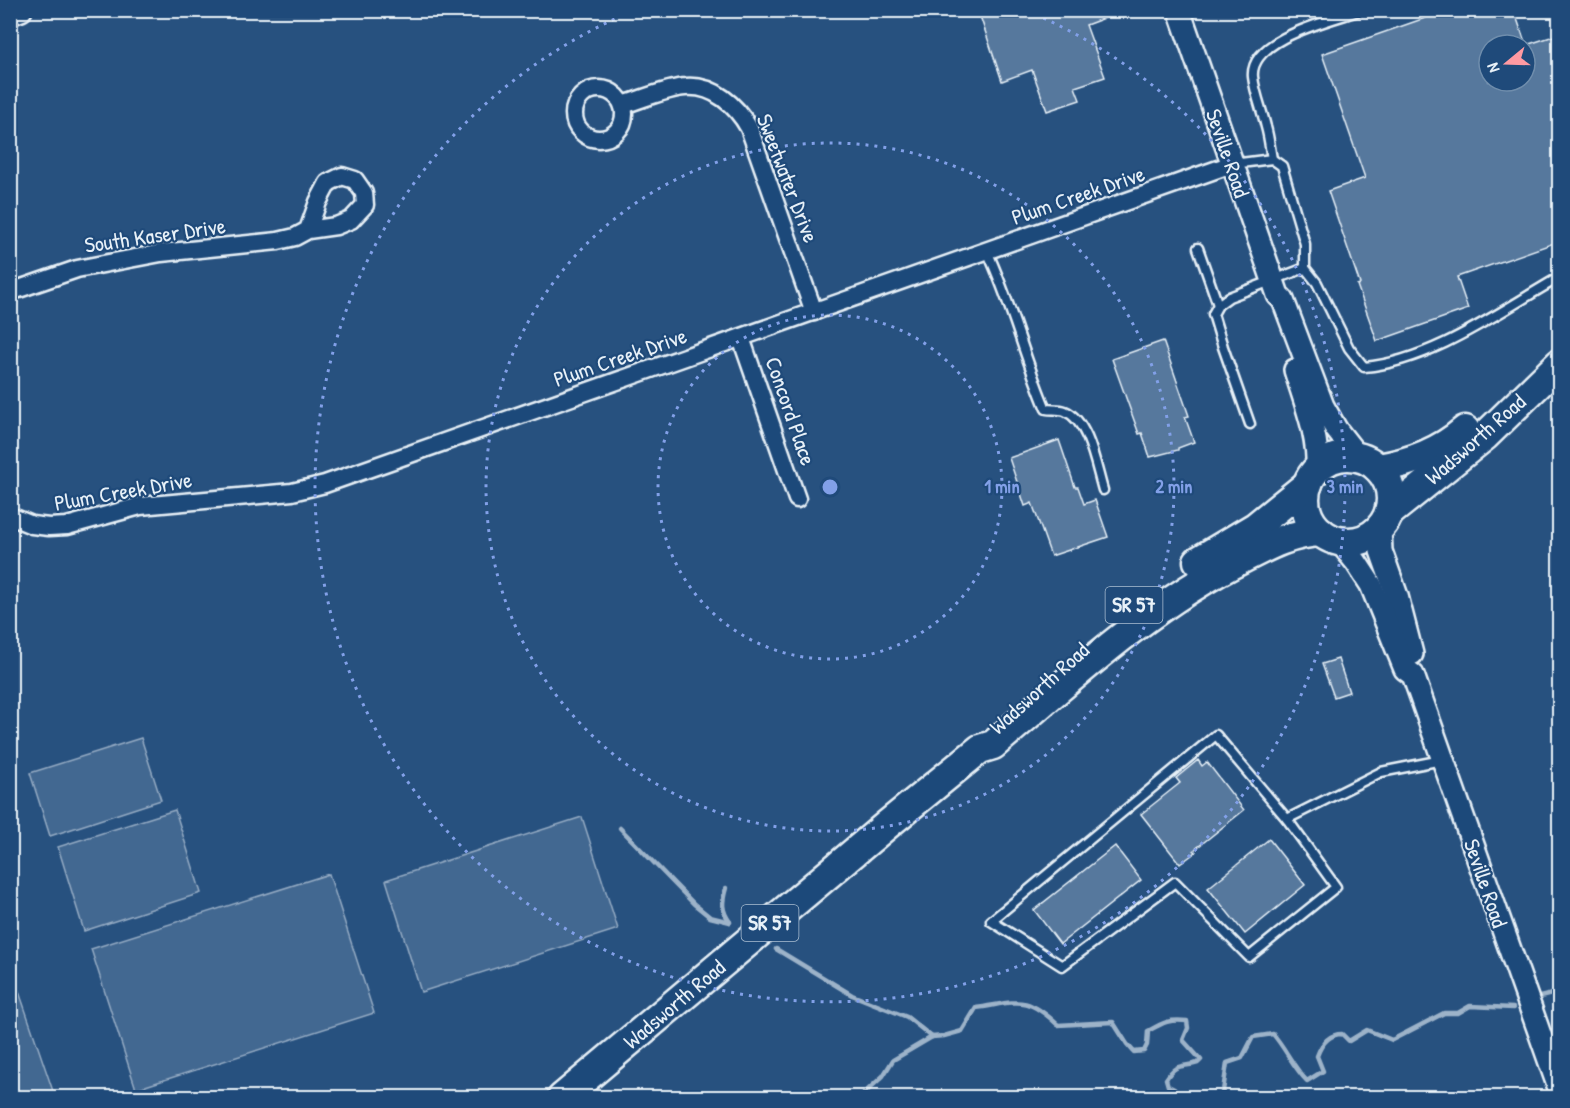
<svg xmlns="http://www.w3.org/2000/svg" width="1570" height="1108" font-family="'Patrick Hand',sans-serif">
  <rect width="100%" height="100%" fill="#27517f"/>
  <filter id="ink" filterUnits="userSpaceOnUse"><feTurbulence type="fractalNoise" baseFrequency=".0167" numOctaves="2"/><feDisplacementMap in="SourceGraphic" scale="12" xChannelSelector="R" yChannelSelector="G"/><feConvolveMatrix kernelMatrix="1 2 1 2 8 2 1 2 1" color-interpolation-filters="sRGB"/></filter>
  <g filter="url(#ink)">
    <g fill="#436891" stroke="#96acc4" stroke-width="1.5">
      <polygon points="141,738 161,800 50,836 30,773"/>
      <polygon points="175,810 201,893 84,931 58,847"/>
      <polygon points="582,817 618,929 421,992 386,880"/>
      <polygon points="329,874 374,1013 136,1089 91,949"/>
      <polygon points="14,977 55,1097 11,1097 10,979"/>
    </g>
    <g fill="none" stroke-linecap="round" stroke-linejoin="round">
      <g stroke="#9db3c9" stroke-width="4.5">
        <polyline points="620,828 694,904 710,917 730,922"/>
        <path d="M726,888c-4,14 -5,22 4,34"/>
        <polyline points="776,949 852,995 907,1017 932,1037"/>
        <polyline points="1540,997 1560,992"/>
        <path d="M859,1098l24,-22 10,-16 39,-23 12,-1 18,-5 14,-23c42,-6 49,-14 82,17l55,-3 14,22 7,8 10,-1 3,-6 1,-14c16,-9 21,-12 39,-10l1,7 -5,12 18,20 -3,3c-17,5 -21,-1 -32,16l2,7 6,3 7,9"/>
        <path d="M1218,1098l5,-7 4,-28 15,-5 11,-21 20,-3c13,15 20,33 34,47l16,-10 -6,-15c4,-11 11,-22 25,-22l7,7 18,-11 25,10 52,-27h14l12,-7 43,2"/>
      </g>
    </g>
    <g fill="#57789d" stroke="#e8f1f8" stroke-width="1.5" fill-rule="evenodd">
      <polygon points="978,10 1108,10 1110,16 1086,25 1105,77 1075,87 1080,100 1047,111 1032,70 1002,81"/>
      <path d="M1448,10h66l12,35 34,-11v207l-103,36 11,32 -91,32 -20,-56 3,-1 -32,-93 37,-13 -43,-124zM1489,45h36v36h-36z"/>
      <polygon points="1163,341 1189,416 1185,417 1194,442 1178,448 1178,450 1150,457 1142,433 1139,434 1112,359"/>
      <polygon points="1059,440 1075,487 1078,487 1084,504 1095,500 1108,537 1051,556 1032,503 1025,506 1009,458"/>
      <polygon points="1338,659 1349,692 1334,697 1322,664"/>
      <polygon points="1198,760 1202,766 1207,762 1244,810 1194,850 1196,852 1180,864 1141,814 1180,783 1176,778"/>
      <polygon points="1269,839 1305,885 1245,934 1208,888"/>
      <polygon points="1115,846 1141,880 1060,944 1034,910"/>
    </g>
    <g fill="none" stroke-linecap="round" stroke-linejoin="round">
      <defs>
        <g id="service">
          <polyline points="1181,16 1196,10"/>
          <path d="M1272,159c-2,-11 -3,-22 -6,-32 -4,-17 -11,-33 -13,-50 -4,-39 80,-57 108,-67"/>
          <path d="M1233,164l39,-5 10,7 23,78v24l12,15 32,65 15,19c69,-6 136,-56 196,-90"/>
          <polyline points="1198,248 1218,305"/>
          <path d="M987,251c24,51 37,106 59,158 5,1 14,0 19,2 24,10 31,56 38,79"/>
          <polyline points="1250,424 1223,347 1213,314 1218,305 1229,297 1305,268"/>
          <polygon points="1216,735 1287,819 1336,887 1249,957 1175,882 1062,966 991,921"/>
          <polyline points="1287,819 1381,772 1442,760"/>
        </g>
        <g id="minor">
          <circle cx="599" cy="114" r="25"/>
          <path d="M623,105c16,-5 48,-18 63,-18 28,-2 50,18 63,41l65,184"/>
          <polyline points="10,292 77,269 161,253 278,241 295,237 308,230 336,226 351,220 365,205 364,193 355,180 342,176 328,183 318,202 308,230"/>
          <polyline points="741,338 797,499"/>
          <polyline points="10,516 32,525 49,527 67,526 140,506 292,492 325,484 1232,164"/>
        </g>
        <g id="tertiary">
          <polyline points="1179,10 1278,295 1283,300 1323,406 1336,429 1358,457"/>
          <polyline points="10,14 21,10"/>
          <path d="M1295,370c10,33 24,66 22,100"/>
          <polyline points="1380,528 1381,551 1397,596 1412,654"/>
          <polyline points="1338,540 1356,562 1371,585 1405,669 1413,675 1560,1091"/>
        </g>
        <g id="trunk">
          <circle cx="1348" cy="499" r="43"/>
          <path d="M1378,468c32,-5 62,-16 87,-38"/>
          <polyline points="1389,513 1485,436 1560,363"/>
          <polyline points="1198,561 1255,527 1308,484"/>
          <path d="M562,1098l326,-274 92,-75 13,-4c80,-68 157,-140 251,-187 25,-13 48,-25 77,-26"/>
        </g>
      </defs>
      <use href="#service" stroke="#e8f1f8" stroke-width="13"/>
      <use href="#minor" stroke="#e8f1f8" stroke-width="21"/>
      <use href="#tertiary" stroke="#e8f1f8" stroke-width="26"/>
      <use href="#trunk" stroke="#e8f1f8" stroke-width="33"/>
      <use href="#service" stroke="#1f4a7a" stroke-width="8"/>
      <use href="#minor" stroke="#1f4a7a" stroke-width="16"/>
      <use href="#tertiary" stroke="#1f4a7a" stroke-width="21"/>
      <use href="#trunk" stroke="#1f4a7a" stroke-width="28"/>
    </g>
  </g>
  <g fill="none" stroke="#82a0e8" stroke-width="3" stroke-dasharray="3 6">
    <circle cx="830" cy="487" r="172"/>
    <circle cx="830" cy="487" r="344"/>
    <path d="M1027 11A515 515 0 1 1 633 11"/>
  </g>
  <g text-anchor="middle" stroke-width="4.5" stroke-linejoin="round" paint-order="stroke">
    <g fill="#1f4a7a" stroke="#acbfd2" stroke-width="1.5">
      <rect x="1105.5" y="587" width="57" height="36" rx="4.5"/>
      <rect x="741.5" y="905" width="57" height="36" rx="4.5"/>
    </g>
    <g font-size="21" font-weight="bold" fill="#e8f1f8">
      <text x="1134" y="612">SR 57</text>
      <text x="770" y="930">SR 57</text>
    </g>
    <g font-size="22" fill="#e8f1f8" stroke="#1f4a7a">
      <text transform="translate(1228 153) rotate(71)" y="8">Seville Road</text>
      <text transform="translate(788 178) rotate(69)" y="8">Sweetwater Drive</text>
      <text transform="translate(1078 195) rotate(-19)" y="8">Plum Creek Drive</text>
      <text transform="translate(155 235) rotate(-8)" y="8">South Kaser Drive</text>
      <text transform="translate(620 357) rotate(-19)" y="8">Plum Creek Drive</text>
      <text transform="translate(791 411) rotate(71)" y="8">Concord Place</text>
      <text transform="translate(1475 439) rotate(-41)" y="8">Wadsworth Road</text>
      <text transform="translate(123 491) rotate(-10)" y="8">Plum Creek Drive</text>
      <text transform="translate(1039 688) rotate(-42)" y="8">Wadsworth Road</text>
      <text transform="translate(1486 883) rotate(71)" y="8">Seville Road</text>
      <text transform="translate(674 1004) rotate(-40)" y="8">Wadsworth Road</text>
    </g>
  </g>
  <circle cx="830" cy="487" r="9" fill="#82a0e8" stroke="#1f4a7a" stroke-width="3"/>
  <g font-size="18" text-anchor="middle" font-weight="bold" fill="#82a0e8" stroke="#1f4a7a" stroke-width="4.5" stroke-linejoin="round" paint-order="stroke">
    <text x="1002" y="493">1 min</text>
    <text x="1174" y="493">2 min</text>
    <text x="1345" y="493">3 min</text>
  </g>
  <rect width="1570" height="1108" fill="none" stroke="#1f4a7a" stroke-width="36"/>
  <rect x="18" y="18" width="1534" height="1072" fill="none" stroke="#e8f1f8" stroke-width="2" filter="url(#ink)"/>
  <g transform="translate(1507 63) rotate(251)"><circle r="28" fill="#1f4a7a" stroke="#6f8dac" stroke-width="1.5"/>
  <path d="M0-4.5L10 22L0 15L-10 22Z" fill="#ff9aa2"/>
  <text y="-9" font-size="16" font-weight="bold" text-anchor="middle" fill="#e8f1f8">N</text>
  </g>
</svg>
